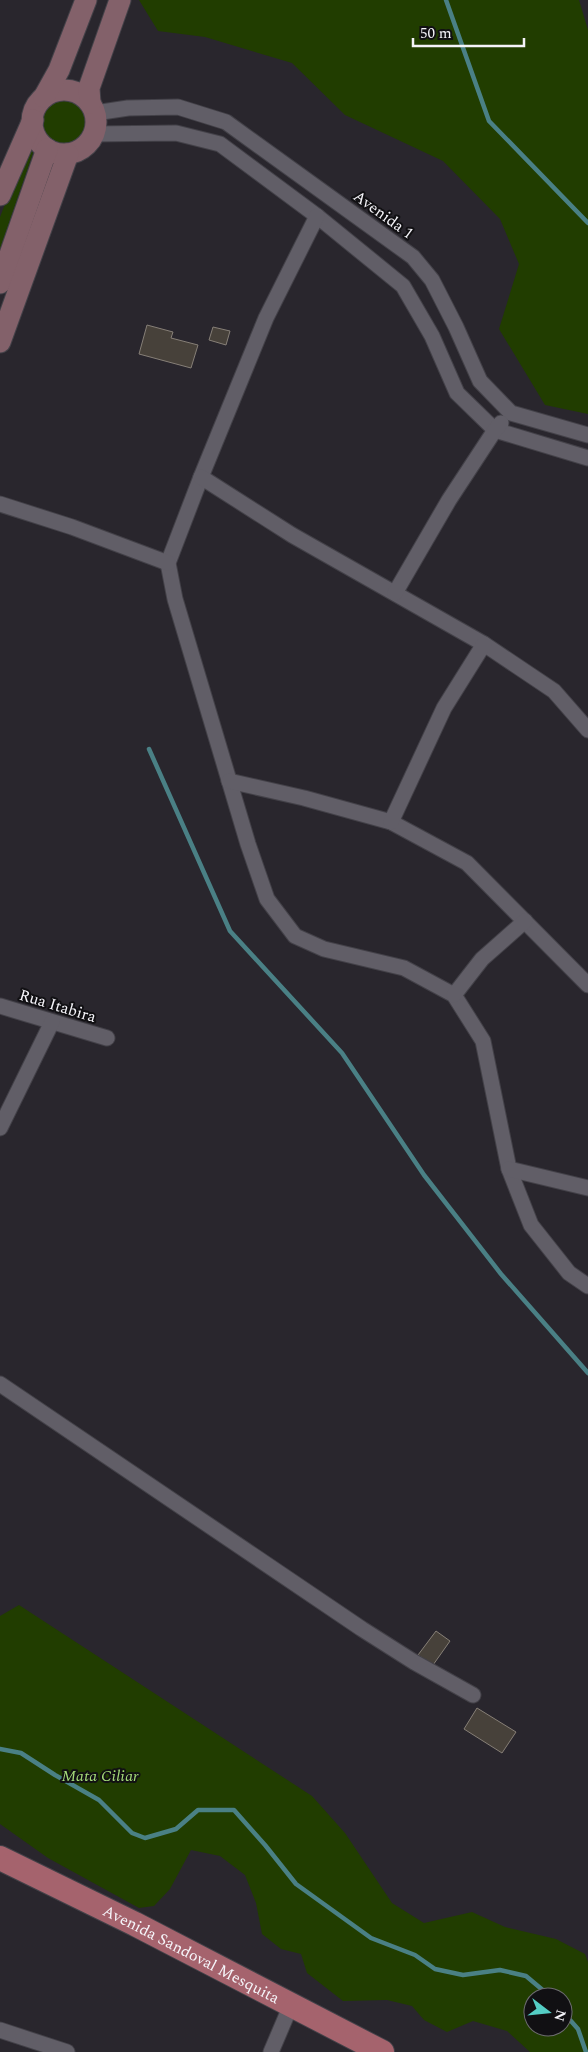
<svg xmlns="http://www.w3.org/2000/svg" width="588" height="2052" font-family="Spectral,serif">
  <rect width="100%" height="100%" fill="#29262d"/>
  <g fill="#213d00" fill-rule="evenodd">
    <polygon points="139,0 579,0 588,30 588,414 545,405 499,329 519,264 500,219 443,161 345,115 292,63 205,37 158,31"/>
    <circle cx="64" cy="122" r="22"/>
    <polygon points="27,147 31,147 33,153 0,249 0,217"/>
    <path d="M19,1605l293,191 33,37 47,70 32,20 48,-11 33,15 51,12 29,15 3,8v90h-58l-23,-21 -34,-10 -26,11 -23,-12 -12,-14 -25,-6 -44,1 -36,-28 -6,-19 -20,-5 -19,-15 -6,-31 -11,-28 -25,-19 -29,-6 -21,39 -16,17 -15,2 -91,-50 -48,-34v-208zM533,1997h30v30h-30z"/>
  </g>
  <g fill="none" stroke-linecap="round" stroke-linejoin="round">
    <g stroke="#4a8085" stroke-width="4.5">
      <polyline points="446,0 489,121 588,223"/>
      <polyline points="149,749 230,931 342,1053 424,1175 501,1274 588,1373"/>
      <polyline points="0,1749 21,1753 55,1775 99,1800 132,1833 145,1838 176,1829 198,1810 234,1810 265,1845 296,1884 371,1938 415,1955 435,1969 463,1975 500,1970 526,1976 551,1997"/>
      <polyline points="563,2012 578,2029 586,2052"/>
    </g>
  </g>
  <g fill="#47413a" stroke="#867f77">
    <polygon points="147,325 173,332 171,338 198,345 191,368 139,354"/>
    <polygon points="213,327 230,331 226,345 209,340"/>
    <polygon points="436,1631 450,1641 433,1665 418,1655"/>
    <polygon points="477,1708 516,1732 502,1753 464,1729"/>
  </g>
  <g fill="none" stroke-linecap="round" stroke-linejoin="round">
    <defs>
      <g id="street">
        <polyline points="95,113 128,108 178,107 226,122 413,257 432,280 456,327 480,381 511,413 588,435"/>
        <polyline points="93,134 176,133 220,144 317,216 403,286 432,336 457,393 495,430 588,458"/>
        <polyline points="317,216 266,318 201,477 168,563 175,599 248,844 267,899 295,936 324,949 404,968 454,995 483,1041 509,1169 531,1225 569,1273 588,1286"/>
        <polyline points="201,477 292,535 484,644 554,691 588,730"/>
        <polyline points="0,504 72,527 168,563"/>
        <polyline points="395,593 449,500 495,430 501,423"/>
        <polyline points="229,781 304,798 391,822 467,863 588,985"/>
        <polyline points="391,822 444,708 484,644"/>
        <polyline points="454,995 482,959 525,921"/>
        <polyline points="0,1006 107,1038"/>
        <polyline points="0,1128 52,1022"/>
        <polyline points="509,1169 588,1188"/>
        <polyline points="0,1384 362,1629 414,1662 473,1695"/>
        <polyline points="0,2030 67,2052"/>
        <polyline points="271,2052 291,2005"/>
      </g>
      <g id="secondary">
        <circle cx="64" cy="122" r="32"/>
        <polyline points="44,97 59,70 86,0"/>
        <polyline points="90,103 89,88 120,0"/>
        <polyline points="0,195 33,120"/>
        <polyline points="0,283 47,149"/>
        <polyline points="0,342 68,154"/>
      </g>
      <g id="primary">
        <path id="s1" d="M0,1858l135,66 247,128"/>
      </g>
    </defs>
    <use href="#street" stroke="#434148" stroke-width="17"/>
    <use href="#secondary" stroke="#434148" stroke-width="23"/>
    <use href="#primary" stroke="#434148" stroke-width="26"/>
    <use href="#street" stroke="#615e67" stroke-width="15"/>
    <use href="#secondary" stroke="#83616a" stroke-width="21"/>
    <use href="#primary" stroke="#a5636d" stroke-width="24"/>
  </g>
  <g text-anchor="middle" stroke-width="4" stroke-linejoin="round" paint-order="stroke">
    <g font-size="16" fill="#f5f4f9" stroke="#111013">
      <text transform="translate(384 214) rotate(36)" y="6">Avenida 1</text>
      <text transform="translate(58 1005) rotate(17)" y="6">Rua Itabira</text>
      <text dy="6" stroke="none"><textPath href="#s1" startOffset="214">Avenida Sandoval Mesquita</textPath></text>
    </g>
    <g font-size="16" font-style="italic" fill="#a5db79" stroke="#111013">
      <text x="100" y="1781">Mata Ciliar</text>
    </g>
  </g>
  <g transform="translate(548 2012) rotate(106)"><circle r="24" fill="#111013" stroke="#6c6b6f"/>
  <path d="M0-4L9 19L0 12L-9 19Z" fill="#55cec5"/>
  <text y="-8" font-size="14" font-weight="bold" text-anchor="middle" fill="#f5f4f9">N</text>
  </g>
  <path d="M413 38v8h111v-8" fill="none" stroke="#f5f4f9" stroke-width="2.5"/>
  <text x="420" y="38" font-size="15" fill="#f5f4f9" stroke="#111013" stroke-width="4" paint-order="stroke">50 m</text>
</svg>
